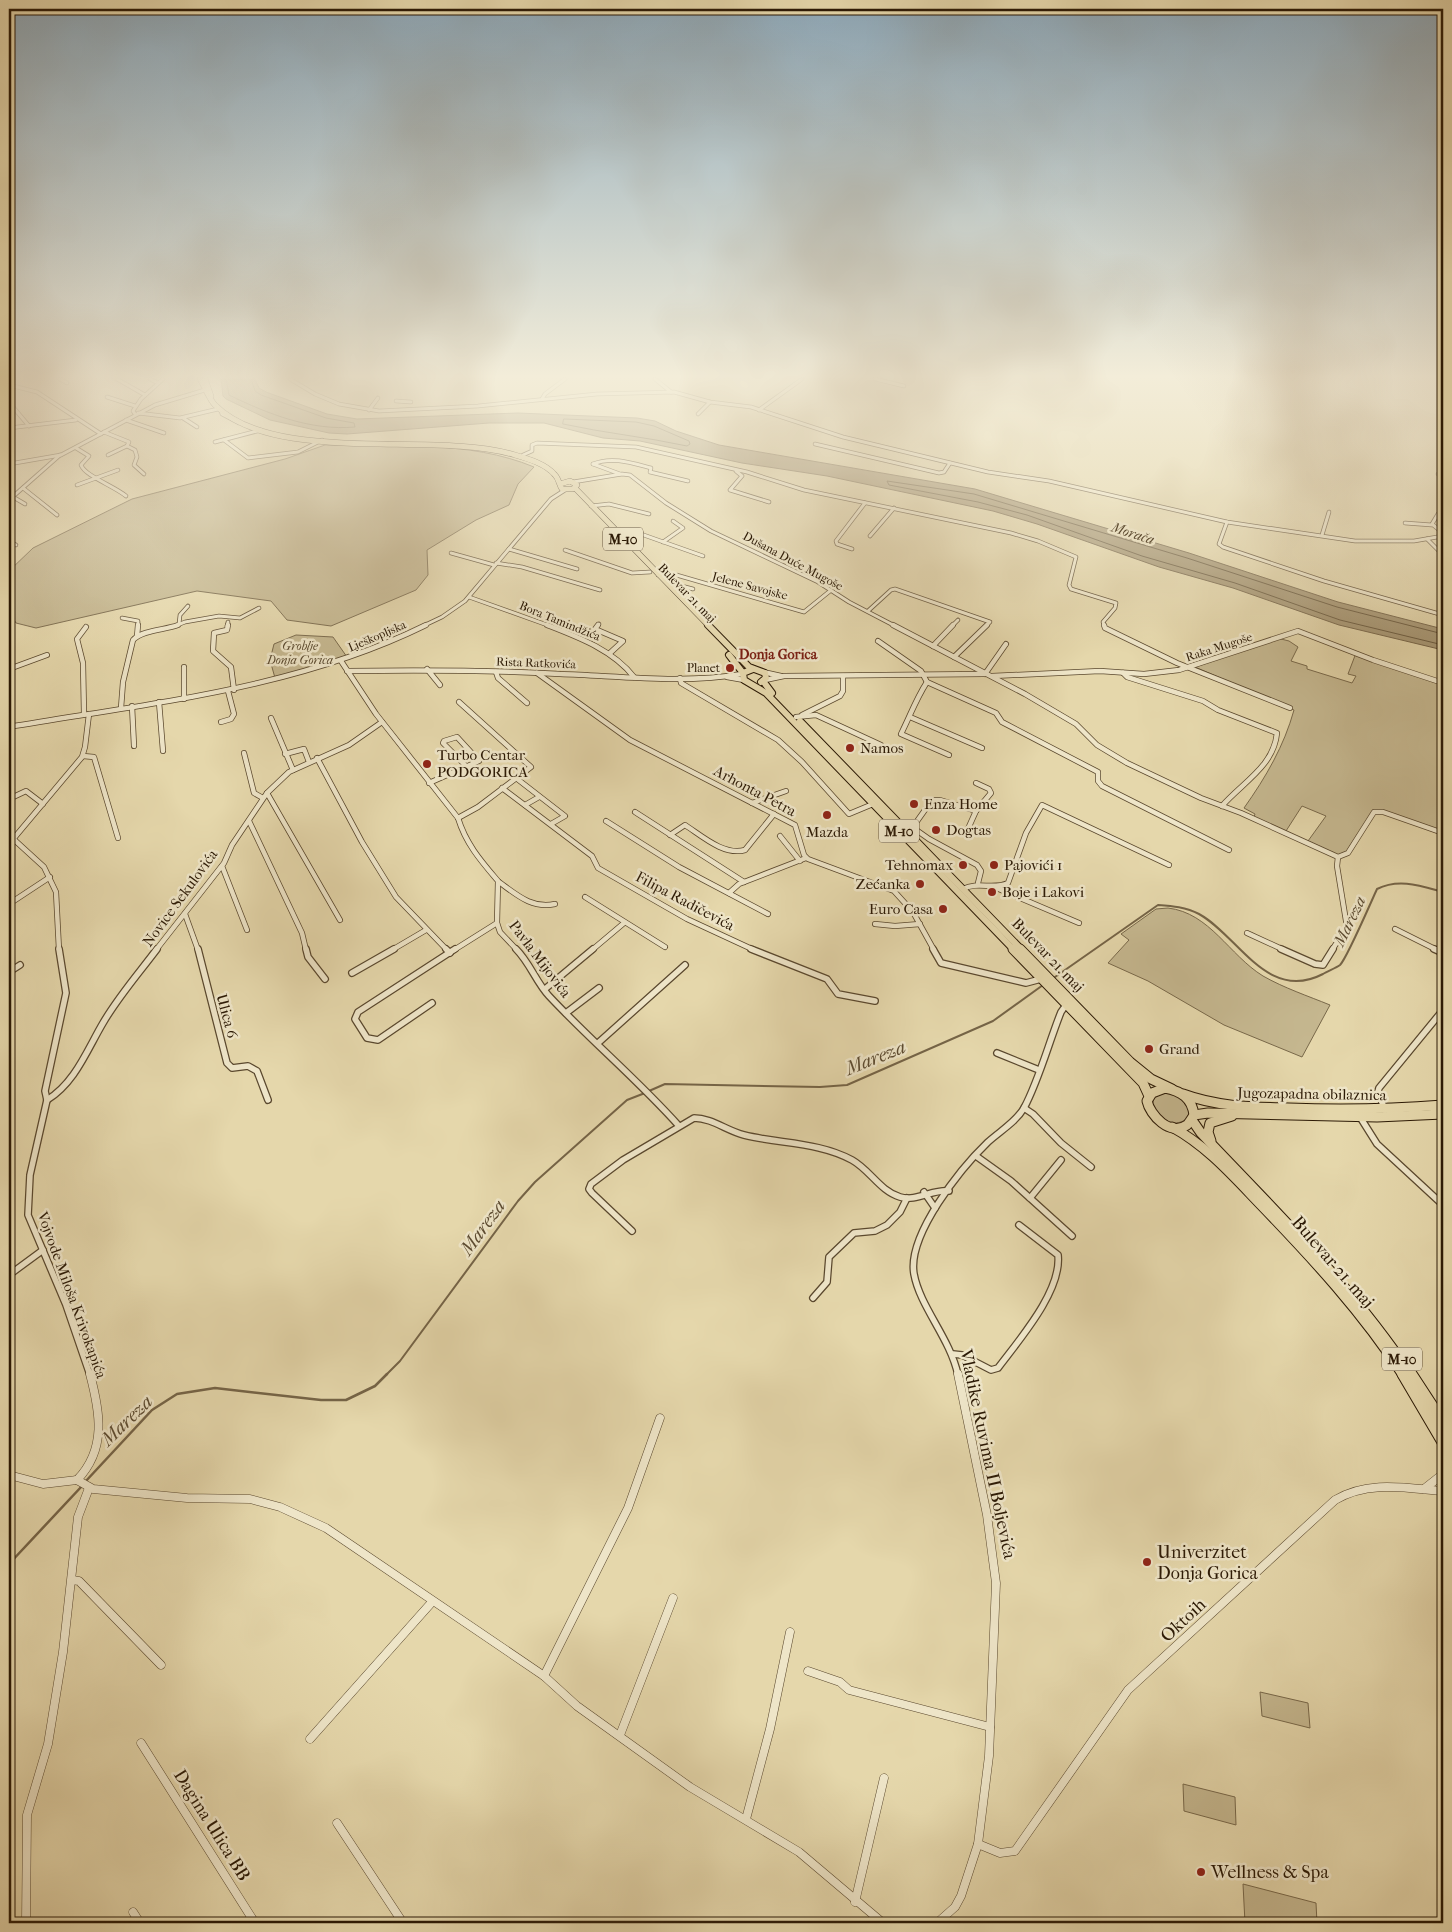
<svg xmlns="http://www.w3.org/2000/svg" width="1452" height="1932" font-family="'IM FELL French Canon',serif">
  <rect width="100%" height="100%" fill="#e5d7ab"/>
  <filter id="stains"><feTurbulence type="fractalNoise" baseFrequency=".004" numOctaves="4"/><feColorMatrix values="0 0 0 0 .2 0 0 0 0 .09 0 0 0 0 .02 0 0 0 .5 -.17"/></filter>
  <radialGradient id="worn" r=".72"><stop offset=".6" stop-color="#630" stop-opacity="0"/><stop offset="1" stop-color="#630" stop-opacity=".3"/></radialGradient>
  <g fill="#c5b78f" stroke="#78684a">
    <path d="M325,445c70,2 144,-5 209,22l-16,17 -9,21 -33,15 -49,30 1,25 -12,15 -85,36 -44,-6 -16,-19 -74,-10 -161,37 -20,-5 -7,-12v-40l24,-23 99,-49 153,-40z"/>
    <polygon points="296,635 333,637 347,657 275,678 270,660 274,644"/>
    <path d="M1277,638l12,3 9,6 -7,14 16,5v3l45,14 4,-7 -8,-2 8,-21 85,29 2,5v144l-62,-21 -10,4 -25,38 -8,3 -30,-14 18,-25 -24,-10 -16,25 -32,-14 1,-3 -11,-6c22,-31 40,-62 50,-98l-99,-43z"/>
    <path d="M1168,908c42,5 61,47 95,68 21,12 45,20 67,29l-28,52 -78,-32 -76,-44 -40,-18 21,-23 -8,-6 35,-25z"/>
    <path d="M1163,1093c13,-1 21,6 27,17l-3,9c-16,10 -25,-1 -35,-12l2,-9z"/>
    <polygon points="1260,1692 1308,1703 1310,1728 1262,1716"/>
    <polygon points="1183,1784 1235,1797 1236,1825 1184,1811"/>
    <polygon points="1243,1884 1316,1903 1317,1923 1245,1923"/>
  </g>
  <polygon fill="#a69673" stroke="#756447" points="221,379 255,379 259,388 266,392 327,414 357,419 518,413 637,418 655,421 676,431 719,445 975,489 1189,553 1338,602 1443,629 1443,650 1339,625 1233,588 1159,567 1037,524 993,511 827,476 742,463 640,441 603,438 544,423 489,423 347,434 329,433 270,420 226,399 223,396"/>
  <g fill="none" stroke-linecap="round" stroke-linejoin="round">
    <g stroke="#68583c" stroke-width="1">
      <path d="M226,379l3,16c39,19 82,36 126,32l-1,-4 -28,-5 -65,-23 -6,-4 -4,-12"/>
      <path d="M564,419l72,3 18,4 35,15 1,3 -3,2c-41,-9 -83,-13 -124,-22z"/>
      <polyline points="1443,634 1337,607 1187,558 974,494 887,481 889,485 978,502 1027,515 1142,556 1235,583 1340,620 1443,645"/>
    </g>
    <g stroke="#756447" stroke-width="2">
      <path d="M1055,977l103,-72c14,1 28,2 41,9 40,22 68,89 124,60 5,-3 13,-6 17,-9 7,-7 31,-63 37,-76 22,-11 44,-3 66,3"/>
      <polyline points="649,1091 665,1084 820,1087 847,1085 993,1021 1043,985"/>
      <polyline points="386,1375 400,1361 518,1201 535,1182 627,1100 645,1093"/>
    </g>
    <g stroke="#756447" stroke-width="2.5">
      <polyline points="85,1482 152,1410 177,1394 215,1388 321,1400 346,1400 375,1386 387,1374"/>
      <polyline points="9,1564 82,1486"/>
    </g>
    <defs>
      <g id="minor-far3">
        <polyline points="60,379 67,383"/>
        <polyline points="117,379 145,395"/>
        <polyline points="150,379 158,383"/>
        <polyline points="290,379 315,394 339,404 379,411 478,406 597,394 674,392 710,402 751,407 843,437 988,472 1049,481 1227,522 1355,541 1414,541 1443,536"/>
        <polyline points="655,379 671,392"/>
        <polyline points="875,379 904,386"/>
        <polyline points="9,385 37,392 101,434"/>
        <polyline points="107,397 135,406"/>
        <polyline points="542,399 545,394 565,379"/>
        <polyline points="396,401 411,402"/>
        <polyline points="13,407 29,426"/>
        <polyline points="369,410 378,398"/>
        <polyline points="759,410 802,379"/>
        <polyline points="221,411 222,414 239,423"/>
        <polyline points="138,413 180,418 218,409"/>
        <polyline points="135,414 133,411 141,399 163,379"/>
        <polyline points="698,414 710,402"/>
        <polyline points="183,418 197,427"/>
        <polyline points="126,420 164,433"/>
        <polyline points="9,428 76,420"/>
        <polyline points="104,432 129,442 127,446 135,450 137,457 134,465 144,474"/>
        <polyline points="224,440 248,458 298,452 322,440"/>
        <polyline points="215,442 261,430"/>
        <polyline points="815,444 939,473 944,472 950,463"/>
        <path d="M76,448l13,8 -8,9c4,11 33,21 45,31"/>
        <polyline points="108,455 127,446"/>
        <polyline points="523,455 532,451 532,445 537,443 636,447 747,472 804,490 1011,533 1038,541 1076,557 1069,585 1071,589 1116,603 1115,608 1103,622 1104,626"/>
        <polyline points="9,464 61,455 155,405 208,389"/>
        <path d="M593,464c19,-8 39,-1 58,4l-1,4 38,9"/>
        <polyline points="593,464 620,474"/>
        <polyline points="736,471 742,476 730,490 769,502"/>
        <polyline points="1438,474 1443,479"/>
        <polyline points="573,482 622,474 630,475 666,503 711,531 818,582 849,602 895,626"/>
        <polyline points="77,485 118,470"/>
        <polyline points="23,488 57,515"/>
        <polyline points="13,497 25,504"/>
        <polyline points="9,500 60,455"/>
        <polyline points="591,506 609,504 649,514"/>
        <polyline points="1443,513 1438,514 1432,524 1443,533"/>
        <polyline points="1227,522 1219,544 1223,547 1324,581 1443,615"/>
        <polyline points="1405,523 1432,525"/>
        <polyline points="617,533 638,533 703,556"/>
        <polyline points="1322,535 1329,512"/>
        <polyline points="870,536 894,508"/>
        <polyline points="1427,539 1443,555"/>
        <polyline points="9,541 16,545"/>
        <polyline points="663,542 683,528 673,521"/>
        <polyline points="509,549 577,569"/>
        <polyline points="852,549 837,544 836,541 865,503"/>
        <polyline points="565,550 632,573 650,572"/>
        <polyline points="451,553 494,565"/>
        <polyline points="496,563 522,567 600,590"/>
        <polyline points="658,575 673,574 804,612 830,591"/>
        <polyline points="666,582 693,589"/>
        <polyline points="469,597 550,626"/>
        <polyline points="868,611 891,590 895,589 990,622 986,626"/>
        <polyline points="122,618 138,621 138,626"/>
        <polyline points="179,624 180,615 188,606"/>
        <polyline points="175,626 185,622 219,616 240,618 259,608"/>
        <polyline points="227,626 228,622"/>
        <polyline points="423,626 442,617 465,601 551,499 565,490"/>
        <polyline points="597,626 599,624"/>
        <polyline points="952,626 958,620"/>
      </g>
      <g id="minor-far2">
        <polyline points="228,625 227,630 214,633 213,651 231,667 234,690"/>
        <path d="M547,625c31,12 66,25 87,52"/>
        <polyline points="598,625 595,629 623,641 610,653"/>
        <polyline points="893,625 1025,694 1076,724 1097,745 1127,763 1201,798 1241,813 1338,857 1348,853 1374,812 1383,812 1443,833"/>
        <polyline points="1104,625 1105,628 1177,663 1290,708"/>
        <polyline points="137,636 138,625"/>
        <polyline points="878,641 921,671 927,682 996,713 1002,722 1098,772 1098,781 1102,786 1229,850"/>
        <polyline points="933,646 953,625"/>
        <polyline points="954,657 987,625"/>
        <path d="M341,661l35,53 82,104c8,26 23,43 40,63l-1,42 3,9 17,18"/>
        <polyline points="184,667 184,699"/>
        <polyline points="9,669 47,655"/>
        <polyline points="427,669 440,685"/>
        <path d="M347,671c71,-1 142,-1 213,3 60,2 123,10 182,0"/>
        <polyline points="496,672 498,678 527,703"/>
        <polyline points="763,672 781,676"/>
        <polyline points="537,673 630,740 795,825 804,855 808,859 894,891 913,912 934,950"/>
        <path d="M1123,673l4,4 76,24 15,9 59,23c-3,33 -35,50 -55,73"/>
        <polyline points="985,674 1006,644"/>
        <polyline points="992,676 1100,671 1144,674 1179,670 1298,631 1373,660 1443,683"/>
        <polyline points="727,677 744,680"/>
        <polyline points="680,678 681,683 778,740 802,762 849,814 873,804"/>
        <polyline points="765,680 784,676 984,674"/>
        <path d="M927,682c-11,17 -17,34 -26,52l48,21"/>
        <polyline points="159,702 163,751"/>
        <polyline points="132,706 134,746"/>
        <path d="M121,708l2,-26 10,-42c10,-10 32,-10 45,-15"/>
        <polyline points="84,714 83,663 77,639 86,627"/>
        <polyline points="802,715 840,696 843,691 843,676"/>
        <polyline points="796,717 816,715 881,745"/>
        <polyline points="910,717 982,748"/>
        <polyline points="271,718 293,770"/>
        <polyline points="221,722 231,719 234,714 228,691"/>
        <path d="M9,727c141,-24 287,-38 417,-102"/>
        <polyline points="244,753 254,793 263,798"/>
        <polyline points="285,754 304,749 309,762"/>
        <polyline points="83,756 94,757 118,838"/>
        <polyline points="317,758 362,842 396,897 447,950"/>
        <polyline points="516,778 565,816 551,824"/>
        <polyline points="429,783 479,761 457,737 444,741 443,743 466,766"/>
        <polyline points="502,788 592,856 598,868 687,919 754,950"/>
        <polyline points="267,793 340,920"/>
        <polyline points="9,799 26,791 43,804"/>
        <polyline points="752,803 786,791"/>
        <polyline points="525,805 539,797"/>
        <polyline points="635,812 744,882"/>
        <polyline points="458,818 478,807 531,767 459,702"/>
        <polyline points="249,821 302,933 306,950"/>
        <polyline points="606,821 679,867 768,914"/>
        <polyline points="912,827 929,839 977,865 981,871 978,883"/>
        <polyline points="906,830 915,824 932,800 940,800 976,811 991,793 989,789 976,783"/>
        <polyline points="967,831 976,811"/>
        <polyline points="9,835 44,867 56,892 59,950"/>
        <path d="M670,835l15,-10c17,11 39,31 60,25l29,-36"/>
        <polyline points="780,836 800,861"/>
        <polyline points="9,844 82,757 85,747 89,714"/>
        <polyline points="222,866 247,930"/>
        <path d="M499,882c18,13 33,27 56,22"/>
        <polyline points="994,887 1079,923"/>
        <path d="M963,889c15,-8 30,1 45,-6l18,-50 16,-28 127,60"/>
        <polyline points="729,893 739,884 806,858"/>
        <polyline points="585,897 665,947"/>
        <polyline points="9,904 50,877"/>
        <polyline points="185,914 198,950"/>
        <polyline points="875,924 895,926 920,924"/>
        <polyline points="1395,929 1437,950"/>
        <polyline points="1247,933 1284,950"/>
        <polyline points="156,950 224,863 232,845 267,793 289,772 349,745 382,722"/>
        <polyline points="392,950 426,930"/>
        <polyline points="454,950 497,923"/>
        <polyline points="592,950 624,923"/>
        <polyline points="1332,950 1347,927 1337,866 1338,857"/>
      </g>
      <g id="minor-far1">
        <polyline points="59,949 66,993 45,1091 47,1100 30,1175 28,1215 66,1305 90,1375"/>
        <polyline points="198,949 227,1063 232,1068 248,1066 257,1071 268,1100"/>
        <polyline points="306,949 308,957 325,979"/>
        <polyline points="446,949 450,953"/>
        <path d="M516,949c14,14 20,33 33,47 42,45 89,84 130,130"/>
        <polyline points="751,949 827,979 838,994 875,1001"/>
        <polyline points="933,949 941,963 1026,983 1041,979"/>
        <polyline points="1281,949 1315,964 1323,965 1333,949"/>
        <polyline points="1434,949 1443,953"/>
        <polyline points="9,972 20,965"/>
        <polyline points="352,973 394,949"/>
        <polyline points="545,989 593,949"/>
        <polyline points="432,1003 378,1040 367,1038 355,1019 358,1012 455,949"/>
        <polyline points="566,1013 599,988"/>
        <polyline points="598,1043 685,965"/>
        <polyline points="997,1053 1039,1070"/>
        <path d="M47,1100c28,-17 40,-50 56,-77 15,-26 36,-50 54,-74"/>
        <polyline points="1024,1108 1033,1114 1061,1143 1091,1167"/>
        <polyline points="1385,1110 1378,1092 1379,1088 1443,1010"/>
        <polyline points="1360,1117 1377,1144 1443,1205"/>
        <polyline points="976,1156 1011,1181 1072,1236"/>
        <polyline points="924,1192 935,1208"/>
        <polyline points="1030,1198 1061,1160"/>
        <path d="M632,1231l-40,-38 -3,-4 2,-5 32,-24 71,-42c18,0 33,13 50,17 36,9 75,7 108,25 18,10 28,31 48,37 16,5 33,-8 49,-6"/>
        <polyline points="9,1275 43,1250"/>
        <polyline points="813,1298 827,1282 829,1257 854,1233 875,1231 887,1225 900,1212 907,1198"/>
        <path d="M953,1354l9,1 29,15 7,-2c21,-28 64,-77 60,-113l-39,-30"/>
        <path d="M958,1375c-8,-37 -38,-68 -44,-101 -7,-39 47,-106 74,-132 12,-11 28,-20 36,-34 15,-28 25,-66 37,-96l5,-7"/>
      </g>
      <g id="minor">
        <polyline points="9,1475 43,1484 77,1480"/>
        <path d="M77,1480c30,-31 23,-68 13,-106"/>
        <polyline points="77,1480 93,1489 187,1498 250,1499 280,1507 326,1528 544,1676 577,1706 690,1787 799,1852 883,1923"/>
        <polyline points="1424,1489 1443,1474"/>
        <polyline points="72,1580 79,1581 161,1665"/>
        <polyline points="808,1671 840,1682 849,1690 990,1727"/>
        <polyline points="544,1676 628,1508 660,1418"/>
        <polyline points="620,1735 673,1598"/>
        <polyline points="310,1739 432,1602"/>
        <polyline points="141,1743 255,1923"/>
        <polyline points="746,1819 770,1729 790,1632"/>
        <polyline points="337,1823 403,1923"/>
        <path d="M978,1844l22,9 15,-2 113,-161 207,-190c33,-20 71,-12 108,-9"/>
        <polyline points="855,1902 884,1778"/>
        <polyline points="133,1912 140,1923"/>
        <polyline points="26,1923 27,1815 48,1744 63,1652 78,1517 89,1488"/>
        <polyline points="937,1923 955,1907 961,1896 978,1844 989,1756 996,1583 987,1515 958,1374"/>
      </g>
      <g id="primary-far3">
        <path d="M200,379c5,8 9,20 15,26 61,61 219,25 300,50 14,4 31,9 40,20 4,4 4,10 7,14h11l4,-4 -7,-4 -10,3"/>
        <polyline points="205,379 211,396"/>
        <polyline points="575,488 709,626"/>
      </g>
      <g id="primary-far2">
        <polyline points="708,625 749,667 765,673 766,678 761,682"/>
        <polyline points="729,655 743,673"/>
        <polyline points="753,669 743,673 744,680 766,693 1014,950"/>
        <polyline points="763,681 772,693"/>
        <polyline points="800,721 1022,950"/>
      </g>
      <g id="primary-far1">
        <polyline points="1013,949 1143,1083 1149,1096"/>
        <polyline points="1020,949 1130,1062 1151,1079 1172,1089"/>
        <path d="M1165,1088c16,3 27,10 29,27 -2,3 -5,8 -7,10 -17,12 -37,-10 -40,-24l5,-8z"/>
        <path d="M1183,1094c35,13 70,13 106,14 52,2 103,1 154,-3"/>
        <polyline points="1194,1115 1208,1113 1377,1117 1443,1114"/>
        <path d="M1192,1120l9,13c74,78 150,152 210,242"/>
        <path d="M1172,1127c35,19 61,49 89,78 51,53 102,108 142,170"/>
        <polyline points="1211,1141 1208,1132 1210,1123 1232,1116"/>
      </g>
      <g id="primary">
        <polyline points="1403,1374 1443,1442"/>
        <polyline points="1411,1374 1443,1423"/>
      </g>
    </defs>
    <use href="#minor-far3" stroke="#5a482e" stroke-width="4.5"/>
    <use href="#minor-far2" stroke="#5a482e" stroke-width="6"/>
    <use href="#minor-far1" stroke="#5a482e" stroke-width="8"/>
    <use href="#minor" stroke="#5a482e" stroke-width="9"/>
    <use href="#primary-far3" stroke="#2b1905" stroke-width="6"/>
    <use href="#primary-far2" stroke="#2b1905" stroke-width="8"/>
    <use href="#primary-far1" stroke="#2b1905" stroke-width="11"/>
    <use href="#primary" stroke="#2b1905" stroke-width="13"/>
    <use href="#minor-far3" stroke="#eee5c8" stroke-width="3"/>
    <use href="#minor-far2" stroke="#eee5c8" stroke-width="4.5"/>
    <use href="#minor-far1" stroke="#eee5c8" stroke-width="5.5"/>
    <use href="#minor" stroke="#eee5c8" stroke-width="8"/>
    <use href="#primary-far3" stroke="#e5d7ab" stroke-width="5"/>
    <use href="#primary-far2" stroke="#e5d7ab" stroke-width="6"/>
    <use href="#primary-far1" stroke="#e5d7ab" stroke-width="9"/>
    <use href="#primary" stroke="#e5d7ab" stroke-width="11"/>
  </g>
  <linearGradient id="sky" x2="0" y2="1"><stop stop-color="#8da8b9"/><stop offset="0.58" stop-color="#f3edd9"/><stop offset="1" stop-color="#f3edd9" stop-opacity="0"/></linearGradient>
  <rect width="1452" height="649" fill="url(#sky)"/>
  <g fill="#8f2418" stroke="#eee5c8" stroke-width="2">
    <circle cx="730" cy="668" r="5"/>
    <circle cx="850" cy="748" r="5"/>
    <circle cx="427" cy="764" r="5"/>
    <circle cx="914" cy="804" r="5"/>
    <circle cx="827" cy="815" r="5"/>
    <circle cx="936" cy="830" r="5"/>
    <circle cx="963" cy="865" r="5"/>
    <circle cx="994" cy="865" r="5"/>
    <circle cx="920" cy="884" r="5"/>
    <circle cx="992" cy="892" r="5"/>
    <circle cx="943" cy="909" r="5"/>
    <circle cx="1149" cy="1049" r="5"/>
    <circle cx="1147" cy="1562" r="5"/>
    <circle cx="1201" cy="1872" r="5"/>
  </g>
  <g text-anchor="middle" stroke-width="5" stroke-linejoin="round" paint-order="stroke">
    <g font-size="12" fill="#2b1905" stroke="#eee5c8">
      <text transform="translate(793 561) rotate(28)" y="4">Dušana Duće Mugoše</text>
      <text transform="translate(750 586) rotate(15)" y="4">Jelene Savojske</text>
      <text transform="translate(687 593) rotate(46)" y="4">Bulevar 21. maj</text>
      <text transform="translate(560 621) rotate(22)" y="4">Bora Tamindžića</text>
      <text transform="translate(377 636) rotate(-23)" y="4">Lješkopljska</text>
      <text transform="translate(1219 647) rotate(-18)" y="4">Raka Mugoše</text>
      <text transform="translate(536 663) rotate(2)" y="4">Rista Ratkovića</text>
    </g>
    <g font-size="12" font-style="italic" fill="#59482e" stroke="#eee5c8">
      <text x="300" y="650">Groblje<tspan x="300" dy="14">Donja Gorica</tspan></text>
    </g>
    <g font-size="12" fill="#2b1905" stroke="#eee5c8" text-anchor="end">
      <text x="720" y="672">Planet</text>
    </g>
    <g font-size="14" font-style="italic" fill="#5c4b31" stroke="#eee5c8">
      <text transform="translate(1133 533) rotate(18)" y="5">Morača</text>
    </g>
    <g fill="#eee5c8" stroke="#665640" stroke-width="1">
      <rect x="603" y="527.5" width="40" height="23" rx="4"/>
      <rect x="879" y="819.5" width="40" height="23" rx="4"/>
      <rect x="1382" y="1347.5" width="40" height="23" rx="4"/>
    </g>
    <g font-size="14" font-weight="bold" fill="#2b1905">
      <text x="623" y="544">M-10</text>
      <text x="899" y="836">M-10</text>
      <text x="1402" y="1364">M-10</text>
    </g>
    <g font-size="14" font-weight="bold" fill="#7a1f14" stroke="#eee5c8">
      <text x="778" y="659">Donja Gorica</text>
    </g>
    <g font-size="15" fill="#2b1905" stroke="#eee5c8" text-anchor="start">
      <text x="860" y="753">Namos</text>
      <text x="437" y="760">Turbo Centar<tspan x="437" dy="17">PODGORICA</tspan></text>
      <text x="924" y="809">Enza Home</text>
      <text x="946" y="835">Dogtas</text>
      <text x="827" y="837" text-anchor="middle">Mazda</text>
      <text x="953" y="870" text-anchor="end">Tehnomax</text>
      <text x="1004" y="870">Pajovići 1</text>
      <text x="910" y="889" text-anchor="end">Zećanka</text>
      <text x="1002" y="897">Boje i Lakovi</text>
      <text x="933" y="914" text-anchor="end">Euro Casa</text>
      <text x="1159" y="1054">Grand</text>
    </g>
    <g font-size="15" fill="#2b1905" stroke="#eee5c8">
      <text transform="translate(755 791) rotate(28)" y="5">Arhonta Petra</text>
      <text transform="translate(180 898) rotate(-54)" y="5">Novice Sekulovića</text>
      <text transform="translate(685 901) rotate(28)" y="5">Filipa Radičevića</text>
      <text transform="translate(1048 955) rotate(46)" y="5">Bulevar 21. maj</text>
      <text transform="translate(540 959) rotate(53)" y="5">Pavla Mijovića</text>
      <text transform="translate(227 1016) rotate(75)" y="5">Ulica 6</text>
      <text transform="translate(1312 1094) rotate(1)" y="5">Jugozapadna obilaznica</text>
      <text transform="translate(72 1295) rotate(70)" y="5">Vojvode Miloša Krivokapića</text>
    </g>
    <g font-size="16" font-style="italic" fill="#5c4b31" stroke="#eee5c8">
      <text transform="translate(1349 921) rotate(-64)" y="6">Mareza</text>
    </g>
    <g font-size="18" fill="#2b1905" stroke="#eee5c8">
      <text transform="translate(1333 1262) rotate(49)" y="6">Bulevar 21. maj</text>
      <text transform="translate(988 1454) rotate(78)" y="6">Vladike Ruvima II Boljevića</text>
      <text transform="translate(1183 1620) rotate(-43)" y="6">Oktoih</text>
      <text transform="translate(212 1825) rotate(58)" y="6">Dagina Ulica BB</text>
    </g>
    <g font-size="18" fill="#2b1905" stroke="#eee5c8" text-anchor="start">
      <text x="1157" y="1558">Univerzitet<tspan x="1157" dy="21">Donja Gorica</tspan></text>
      <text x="1211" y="1878">Wellness &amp; Spa</text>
    </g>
    <g font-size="19" font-style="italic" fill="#5c4b31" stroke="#eee5c8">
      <text transform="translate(875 1057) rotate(-22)" y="7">Mareza</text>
      <text transform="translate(482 1227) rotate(-54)" y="7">Mareza</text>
      <text transform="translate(126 1420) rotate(-44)" y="7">Mareza</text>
    </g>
  </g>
  <rect width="1452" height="1932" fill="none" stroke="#e5d7ab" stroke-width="30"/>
  <rect x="10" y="10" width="1432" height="1912" fill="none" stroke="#2b1905" stroke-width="2.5"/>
  <rect x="15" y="15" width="1422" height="1902" fill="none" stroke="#2b1905"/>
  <rect width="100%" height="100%" filter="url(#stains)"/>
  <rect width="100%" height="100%" fill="url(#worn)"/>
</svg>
